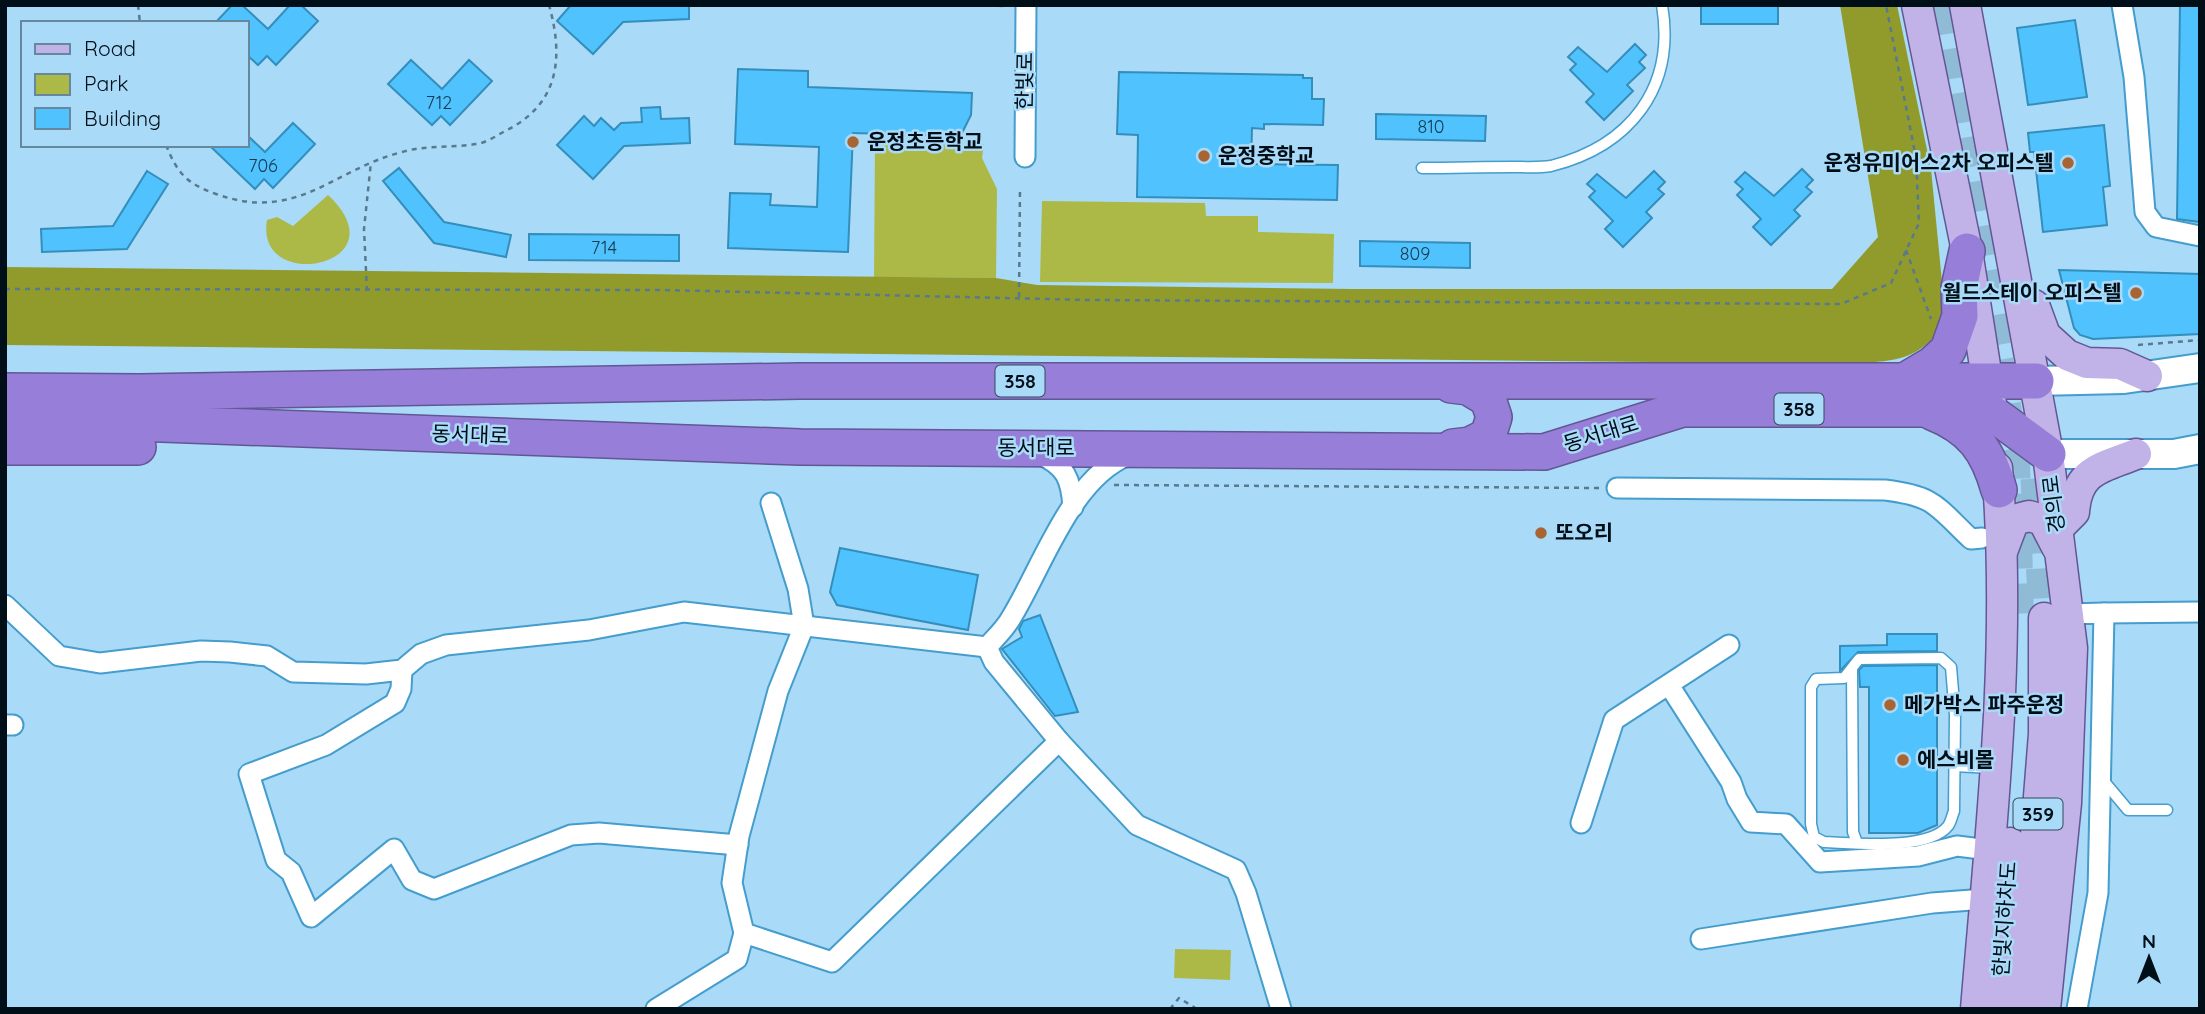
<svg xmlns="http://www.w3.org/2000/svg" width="2205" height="1014" font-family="Quicksand,'Noto Sans KR',sans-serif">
  <rect width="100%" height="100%" fill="#a9daf8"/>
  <g fill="#adb947">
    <polygon points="875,143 984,144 982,158 997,189 996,278 874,277"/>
    <path d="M328,195c76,71 -74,100 -61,25l10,-3 16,9z"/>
    <polygon points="1042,201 1205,203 1206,216 1258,216 1258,232 1334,234 1333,283 1040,282"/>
    <polygon points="1175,949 1231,950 1230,980 1174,978"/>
  </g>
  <path fill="#919b2b" d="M1840,5h57l34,164 15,154c-31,40 -49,37 -96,41l-1845,-19v-78l991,11 41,7 315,4h480l46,-52z"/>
  <g fill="#50c3fe" stroke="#338ebc" stroke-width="2">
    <polygon points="232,5 242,5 268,29 290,5 301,5 318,21 276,65 267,56 258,65 247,55 247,23 215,23"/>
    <polygon points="571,5 689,5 689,19 623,22 593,54 557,21"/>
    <rect x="1701" y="5" width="77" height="19"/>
    <polygon points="2180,5 2200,5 2200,222 2177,219"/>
    <polygon points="2075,20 2087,97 2028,105 2017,28"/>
    <polygon points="1635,44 1646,55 1639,62 1645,68 1627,85 1633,91 1604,120 1586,102 1594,94 1570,70 1576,64 1568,57 1578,47 1607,72"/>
    <polygon points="411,60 442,89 469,60 492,81 450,125 441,116 432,125 388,84"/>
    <polygon points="738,69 808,71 808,87 972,93 971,115 962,133 955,133 955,136 853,133 848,252 728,248 730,193 771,194 770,205 817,207 819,147 735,144"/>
    <polygon points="1119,72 1303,75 1303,78 1312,78 1312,99 1324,99 1323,125 1264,124 1264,129 1252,128 1251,164 1338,165 1337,200 1137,197 1138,135 1117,134"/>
    <polygon points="660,107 661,119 689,118 690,143 624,146 593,179 557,145 584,116 594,126 601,118 614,130 621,123 642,122 641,108"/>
    <polygon points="1376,114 1486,116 1485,141 1376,139"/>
    <polygon points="293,123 315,144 273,188 264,179 255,189 209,145 247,145 247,135 265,152"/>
    <polygon points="2104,125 2110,186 2103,187 2107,225 2043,232 2034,152 2030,152 2028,133"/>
    <polygon points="399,168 444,222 511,235 506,257 434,243 383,181"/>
    <polygon points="1802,169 1813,180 1806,187 1812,192 1794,210 1800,216 1771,245 1753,227 1761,219 1737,195 1743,189 1735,182 1745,172 1774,196"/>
    <polygon points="147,171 168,184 127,249 42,252 41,229 113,226"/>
    <polygon points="1654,171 1665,182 1658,189 1664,194 1646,212 1652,218 1623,247 1605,229 1613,221 1589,197 1595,191 1587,184 1597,174 1626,198"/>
    <polygon points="529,234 679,235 679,261 529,260"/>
    <polygon points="1360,241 1470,243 1470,268 1360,266"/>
    <polygon points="2059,270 2200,274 2200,334 2093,339 2080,335 2074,328"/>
    <polygon points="840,548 978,575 968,630 837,605 830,592"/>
    <polygon points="1040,615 1078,712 1055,716 1002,649 1022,637 1019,629 1023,621"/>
    <polygon points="1887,634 1937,634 1937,651 1858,652 1840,671 1840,646 1887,645"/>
    <polygon points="1937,665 1937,825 1918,833 1869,833 1869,687 1860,687 1859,670 1863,666"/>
  </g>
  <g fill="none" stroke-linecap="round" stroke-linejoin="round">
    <g stroke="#90bbd6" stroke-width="30" stroke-dasharray="30 15" stroke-linecap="butt">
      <polyline points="1939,5 2015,460 2019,619"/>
      <polyline points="2029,434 2035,471 2044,618"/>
    </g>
    <defs>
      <g id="lane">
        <path d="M1422,168c31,0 61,-1 91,-1 12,0 26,1 38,-1 79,-20 125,-78 111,-161"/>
        <path d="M1941,658l10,9 4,48 -1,96c-2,5 -3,11 -6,15 -20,25 -94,17 -124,16l-10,-5 -3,-13v-137l5,-8 28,-1 15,-19z"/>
        <polyline points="1852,670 1853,832 1857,843"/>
        <polyline points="1954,766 1991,768"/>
        <polyline points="2102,779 2128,810 2167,810"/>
      </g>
      <g id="street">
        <polyline points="2122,5 2134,77 2145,212 2156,227 2200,236"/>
        <polyline points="1025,157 1026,5"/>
        <path d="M1039,454c27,12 32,25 34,53"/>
        <path d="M1617,488l268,2c50,6 51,16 86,49l11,-1"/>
        <polyline points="771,503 798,589 804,626 778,691 739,836 732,883 744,933 832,962 1059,741"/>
        <polyline points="5,605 59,656 100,663 201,651 230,652 267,656 293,672 366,674 402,670 421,654 446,645 589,630 684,612 987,647"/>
        <polyline points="2104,613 2200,612"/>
        <polyline points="2068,614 2104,613 2098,893 2077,1009"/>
        <polyline points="987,647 994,662 1059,741 1137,825 1236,870 1246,893 1281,1009"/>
        <path d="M987,647c8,-9 18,-18 24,-29 31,-50 60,-141 118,-163"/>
        <polyline points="402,670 401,689 395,703 326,745 249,774 276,860 291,872 311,917 394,849 412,880 434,889 571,835 599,833 738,845"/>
        <polyline points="1669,685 1731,782 1737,799 1751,822 1786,824 1820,862 1918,856 1957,846 1989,850"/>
        <polyline points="5,725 13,725"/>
        <polyline points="1581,823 1614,720 1729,645"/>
        <polyline points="1701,939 1932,903 1985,899"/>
        <polyline points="656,1009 737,959 744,933"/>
      </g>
      <g id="secondary">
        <polyline points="2036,381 2124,379 2200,368"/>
        <polyline points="2048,454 2174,454 2200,449"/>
      </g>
      <g id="primary">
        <polyline points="1917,5 1967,251 1991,404"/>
        <polyline points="1965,5 2048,454 2072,648 2066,803 2045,1009"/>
        <polyline points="2034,305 2045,335 2067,355 2087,363 2120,364 2147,376"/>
        <path d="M2058,528l16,-16c3,-43 28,-44 62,-58"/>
        <polyline points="2003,549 2014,520 2029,516 2043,520 2057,547"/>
        <path d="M1976,1009c15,-180 36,-361 21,-541"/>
        <polyline points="1999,1009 2010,843"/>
        <polyline points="2022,1009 2044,734 2044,618"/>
      </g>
      <g id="highway">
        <polyline points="1901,383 1933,364 1948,350 1960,316 1959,288 1967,251"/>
        <polyline points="1451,385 1468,387 1488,399 1494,417 1488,436 1470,445 1453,447"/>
        <polyline points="5,391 140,392 800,381 2036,381"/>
        <path d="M1932,412c40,16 56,38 67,78"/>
        <polyline points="5,422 135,423 800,447 1544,452 1682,409 1923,409 1992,413 2048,454"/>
        <polyline points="5,447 138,447"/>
      </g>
    </defs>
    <use href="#lane" stroke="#449dcc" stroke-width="13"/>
    <use href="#street" stroke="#449dcc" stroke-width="23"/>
    <use href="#secondary" stroke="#449dcc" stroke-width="32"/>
    <use href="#primary" stroke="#625795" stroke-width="33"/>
    <use href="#highway" stroke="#625795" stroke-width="38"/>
    <g stroke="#59798d" stroke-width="2.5" stroke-dasharray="5 5" stroke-linecap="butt">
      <polyline points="138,5 140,23"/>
      <polyline points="968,5 1004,6"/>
      <path d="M166,145c12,30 22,39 50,49 81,29 116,-24 186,-42 23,-7 49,-4 74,-8 10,-1 20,-8 29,-13 54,-26 59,-73 44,-126"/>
      <polyline points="1906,250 1931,319"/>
      <polyline points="5,289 663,290 1089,300 1841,304 1891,283 1919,223 1916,158 1886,5"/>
      <polyline points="367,291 364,229 371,162"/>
      <polyline points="1019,297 1020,188"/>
      <polyline points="2138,345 2200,340"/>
      <polyline points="1114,485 1601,488"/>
      <polyline points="1170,1009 1179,998 1197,1009"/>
    </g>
    <use href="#lane" stroke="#fff" stroke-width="10"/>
    <use href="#street" stroke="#fff" stroke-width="19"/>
    <use href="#secondary" stroke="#fff" stroke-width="28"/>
    <use href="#primary" stroke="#c1b2e8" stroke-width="30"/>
    <use href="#highway" stroke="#977fd9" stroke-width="35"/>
  </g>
  <g fill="#a86534" stroke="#a9daf8" stroke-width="2.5">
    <circle cx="853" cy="142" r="7"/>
    <circle cx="1204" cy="156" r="7"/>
    <circle cx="2068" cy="163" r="7"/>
    <circle cx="2136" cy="293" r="7"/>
    <circle cx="1541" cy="533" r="7"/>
    <circle cx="1890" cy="705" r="7"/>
    <circle cx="1903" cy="760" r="7"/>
  </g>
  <g text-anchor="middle" stroke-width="5" stroke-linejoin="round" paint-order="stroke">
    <g font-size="18" fill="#143b52">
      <text x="439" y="109">712</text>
      <text x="1431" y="133">810</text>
      <text x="263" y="172">706</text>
      <text x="604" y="254">714</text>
      <text x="1415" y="260">809</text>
    </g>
    <g fill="#a9daf8" stroke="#334b5b" stroke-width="2">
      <rect x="995.5" y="365.5" width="49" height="31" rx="5"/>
      <rect x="1774.5" y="393.5" width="49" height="31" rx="5"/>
      <rect x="2013.5" y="798.5" width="49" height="31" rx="5"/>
    </g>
    <g font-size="19" font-weight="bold" fill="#000e18">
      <text x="1020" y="388">358</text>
      <text x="1799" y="416">358</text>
      <text x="2038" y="821">359</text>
    </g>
    <g font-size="21" fill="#000e18" stroke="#a9daf8">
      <text transform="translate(1025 81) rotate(-89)" y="7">한빛로</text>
      <text transform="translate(1601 434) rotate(-17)" y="7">동서대로</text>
      <text transform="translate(470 435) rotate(2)" y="7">동서대로</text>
      <text x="1036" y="455">동서대로</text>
      <text transform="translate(2054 504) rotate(-97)" y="7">경의로</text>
      <text transform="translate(2005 919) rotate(-86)" y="7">한빛지하차도</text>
    </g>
    <g font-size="21" font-weight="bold" fill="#000e18" stroke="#a9daf8" text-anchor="start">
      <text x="867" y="149">운정초등학교</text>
      <text x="1218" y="163">운정중학교</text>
      <text x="2054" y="170" text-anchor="end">운정유미어스2차 오피스텔</text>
      <text x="2122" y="300" text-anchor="end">월드스테이 오피스텔</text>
      <text x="1555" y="540">또오리</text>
      <text x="1904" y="712">메가박스 파주운정</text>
      <text x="1917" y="767">에스비몰</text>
    </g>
  </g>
  <rect width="2205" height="1014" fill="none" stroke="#000e18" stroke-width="14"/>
  <rect x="21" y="21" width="228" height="126" fill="#a9daf8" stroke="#65889e" stroke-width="2"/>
  <rect x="35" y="44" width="35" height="10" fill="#c1b2e8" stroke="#65889e" stroke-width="2"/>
  <text x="84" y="56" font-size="21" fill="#000e18">Road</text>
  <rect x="35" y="74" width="35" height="21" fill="#adb947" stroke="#65889e" stroke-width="2"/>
  <text x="84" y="91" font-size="21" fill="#000e18">Park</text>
  <rect x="35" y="108" width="35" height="21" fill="#50c3fe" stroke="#65889e" stroke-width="2"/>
  <text x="84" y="126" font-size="21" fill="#000e18">Building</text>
  <g transform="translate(2149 958)" stroke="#a9daf8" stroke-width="5" paint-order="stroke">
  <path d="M0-5L12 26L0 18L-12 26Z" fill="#000e18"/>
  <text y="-10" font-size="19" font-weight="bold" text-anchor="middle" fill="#000e18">N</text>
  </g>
</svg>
